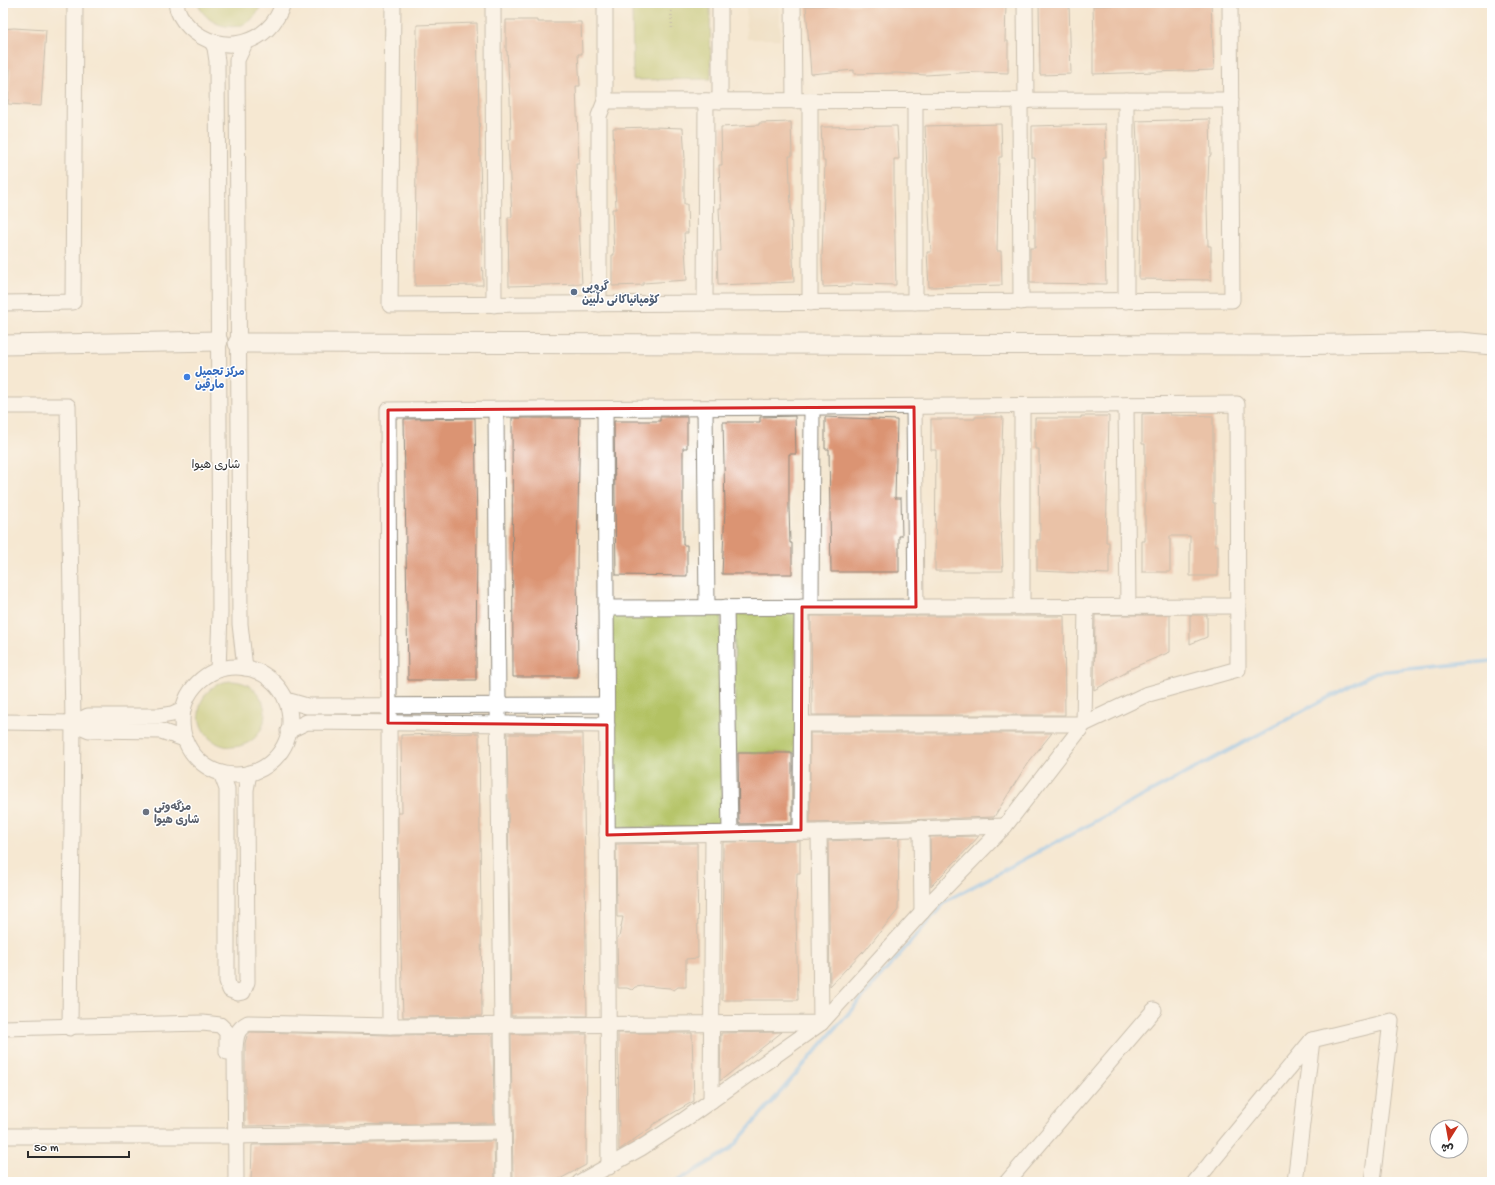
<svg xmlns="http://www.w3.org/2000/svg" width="1495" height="1185" font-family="'Gochi Hand','Playpen Sans Arabic',sans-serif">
  <rect width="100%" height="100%" fill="#fff"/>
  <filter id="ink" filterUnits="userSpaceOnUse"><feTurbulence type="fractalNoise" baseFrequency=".025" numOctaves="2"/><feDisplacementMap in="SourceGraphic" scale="8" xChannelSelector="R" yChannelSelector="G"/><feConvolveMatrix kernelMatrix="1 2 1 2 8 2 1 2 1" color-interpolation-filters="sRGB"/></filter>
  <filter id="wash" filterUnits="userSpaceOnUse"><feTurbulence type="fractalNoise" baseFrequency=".012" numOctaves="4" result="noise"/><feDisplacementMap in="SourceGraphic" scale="16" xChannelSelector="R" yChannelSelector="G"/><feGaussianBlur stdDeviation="0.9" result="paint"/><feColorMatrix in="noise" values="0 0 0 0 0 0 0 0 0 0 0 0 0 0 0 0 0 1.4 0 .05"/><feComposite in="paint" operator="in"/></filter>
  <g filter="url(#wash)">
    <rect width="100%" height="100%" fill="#f5e8d2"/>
    <polygon fill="#e9d9ba" points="746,3 780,3 780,39 747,39"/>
    <g fill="#b3c264" stroke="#6f7648">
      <path d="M198,3h63c-7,33 -53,30 -63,0z"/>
      <polygon points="632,3 710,3 711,79 633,80"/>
      <polygon points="721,613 723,827 614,828 612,614"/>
      <polygon points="796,613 796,753 735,753 734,614"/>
      <circle cx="232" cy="714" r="33"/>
    </g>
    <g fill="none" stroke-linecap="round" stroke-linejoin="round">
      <polyline stroke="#7fbdf3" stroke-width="4" points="676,1182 730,1150 946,901 1376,672 1492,661"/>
    </g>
    <g id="blocks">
      <g fill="#db9473">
        <polygon points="897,3 926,3 926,5 1006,4 1005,41 1008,41 1008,73 977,72 925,75 897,73 854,74 854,70 811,74 806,6"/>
        <polygon points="1039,3 1069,3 1071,74 1040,75"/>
        <polygon points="1169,3 1211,3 1214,70 1093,74 1093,43 1094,43 1093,6"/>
        <polygon points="506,20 537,20 537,22 581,22 582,54 578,54 580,86 576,86 579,164 576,164 582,284 509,286 508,217 512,217 508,140 511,140 510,99 507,51 506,51"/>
        <polygon points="477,23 483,285 415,286 417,25"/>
        <polygon points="14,28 46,30 41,106 8,104 10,69 3,69 3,29"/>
        <polygon points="1210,119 1211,156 1209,156 1207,204 1208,246 1211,246 1211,280 1139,279 1140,207 1136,121"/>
        <polygon points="791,122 792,156 789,156 794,282 718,285 717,251 721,251 719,208 721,208 719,165 722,165 721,127 759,125 759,123"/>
        <polygon points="1001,124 1002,157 999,157 997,251 1001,251 1002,285 929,287 927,252 931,252 925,126"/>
        <polygon points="1105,124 1106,157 1103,157 1106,284 1030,283 1030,248 1035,248 1035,158 1032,158 1032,126"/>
        <polygon points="897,126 899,159 894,159 894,193 896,285 852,284 852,286 823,287 822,257 825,161 823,161 821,127"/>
        <polygon points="654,127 683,128 685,159 684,159 684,204 687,204 688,233 684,233 687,280 643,283 643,285 612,286 612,255 614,255 612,209 616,209 613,128"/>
        <polygon points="1170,413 1170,415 1213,416 1213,503 1215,503 1215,545 1218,545 1218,576 1190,576 1190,536 1170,536 1170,572 1142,572 1142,541 1145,541 1145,444 1142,444 1142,414"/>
        <polygon points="795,416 796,454 789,454 789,507 790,543 792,543 792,574 722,574 725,508 723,422 760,422 760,417"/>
        <polygon points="1081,416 1109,416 1106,542 1109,542 1109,574 1037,571 1037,540 1040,540 1039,449 1035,449 1035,418 1081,418"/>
        <polygon points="660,417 687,417 687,448 683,448 683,545 687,545 687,576 616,575 614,421 660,421"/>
        <polygon points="825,417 897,420 895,498 901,498 902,536 899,536 899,572 831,572 829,449 825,449"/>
        <polygon points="975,417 1003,417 1000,503 1003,571 935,571 936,450 931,450 931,419 975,419"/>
        <polygon points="475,418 477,528 476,680 408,680 404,419"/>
        <polygon points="512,418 580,418 577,559 578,677 513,677"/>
        <polygon points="1095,615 1170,615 1170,652 1127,670 1127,672 1094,690"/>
        <polygon points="1190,615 1207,615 1207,637 1190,644"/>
        <polygon points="811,616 1064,616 1065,715 812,715"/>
        <polygon points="479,733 482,1016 403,1017 398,851 398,813 402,813 401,735"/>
        <polygon points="810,733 1052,733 1027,764 994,817 810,823"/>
        <polygon points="507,734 583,734 587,1016 511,1016"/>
        <polygon points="738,753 792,753 792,823 739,824"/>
        <polygon points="979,836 960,857 931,886 930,837"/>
        <polygon points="899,838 898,910 863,953 863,951 830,986 828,841"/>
        <polygon points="800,841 800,873 797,873 796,915 798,1000 722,1000 723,842"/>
        <polygon points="697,843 698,958 686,959 686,987 678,987 674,990 670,988 644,986 635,987 632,990 627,988 618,988 617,938 619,937 623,917 617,917 616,844"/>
        <polygon points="250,1032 390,1035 493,1034 494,1123 245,1126 245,1043 247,1036"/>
        <polygon points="782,1032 720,1081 721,1033"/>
        <polygon points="618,1033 692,1033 694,1101 652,1125 652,1127 619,1150"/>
        <polygon points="511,1034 587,1034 586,1165 554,1182 513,1181"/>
        <polygon points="494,1141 495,1181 251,1182 252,1145"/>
      </g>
    </g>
  </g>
  <g filter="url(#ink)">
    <use href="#blocks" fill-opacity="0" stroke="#908a7e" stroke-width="1"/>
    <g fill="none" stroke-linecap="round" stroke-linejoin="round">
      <defs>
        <g id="minor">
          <path d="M176,3c1,9 7,18 13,24 31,31 82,18 94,-24"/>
          <polyline points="393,3 390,305 1232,300 1230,3"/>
          <polyline points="493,3 494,305"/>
          <polyline points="720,3 720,101"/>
          <polyline points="793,3 794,101"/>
          <polyline points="1025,3 1026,101"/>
          <polyline points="212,42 215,48 217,61 220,613 218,670"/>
          <polyline points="245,43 237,60 240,624 245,668"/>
          <polyline points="1126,100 1126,301"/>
          <polyline points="605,101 1231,100"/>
          <polyline points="810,101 810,303"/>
          <polyline points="915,101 915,302"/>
          <polyline points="1020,101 1021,302"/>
          <polyline points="3,303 73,302 75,3"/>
          <polyline points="705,303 706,101"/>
          <polyline points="599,304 599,116 605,101 605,3"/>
          <polyline points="1126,405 1128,606"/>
          <polyline points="3,406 68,406 73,723 70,1028"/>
          <polyline points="1022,406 1022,607"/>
          <polyline points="914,407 916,607"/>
          <polyline points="705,408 707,607"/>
          <polyline points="605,409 609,1167"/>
          <polyline points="496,410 498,706 504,1182"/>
          <polyline points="726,607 730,832"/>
          <polyline points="811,607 812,407"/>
          <polyline points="606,608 1238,606"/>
          <circle cx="236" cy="721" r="54"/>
          <polyline points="286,700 307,706 606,705"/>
          <polyline points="3,722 73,723 88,716 160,716 172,714 183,709"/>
          <polyline points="73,723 89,730 161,731 184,739"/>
          <polyline points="802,724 1084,724 1086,606"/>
          <polyline points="288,731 307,722 607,725"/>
          <polyline points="221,773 227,789 227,981 230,990 238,993 243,992 247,982 246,790 249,773"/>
          <polyline points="921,828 922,912"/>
          <polyline points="801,830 802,607"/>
          <polyline points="607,835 819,832 1005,826"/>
          <polyline points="390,1026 388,410 1237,404 1238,669 1145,695 1084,724 1005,826 931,902 821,1023 681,1122 641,1148 580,1182"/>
          <polyline points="3,1028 203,1023 220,1025 227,1032 227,1052"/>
          <polyline points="1312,1040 1391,1021 1372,1182"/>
          <polyline points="711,1101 713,834"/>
          <polyline points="3,1136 227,1136"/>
          <polyline points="235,1136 503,1132"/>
          <path d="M236,1182l-1,-133c1,-12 1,-20 13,-26l142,3 431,-3 -2,-191"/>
          <polyline points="1007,1182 1154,1010"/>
          <polyline points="1195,1182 1312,1040 1295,1182"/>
        </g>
        <g id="tertiary">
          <polyline points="238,343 1281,345 1460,342 1492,345"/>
          <polyline points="3,345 218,341"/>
        </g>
      </defs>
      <use href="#minor" stroke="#908a7e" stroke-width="17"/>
      <use href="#tertiary" stroke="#908a7e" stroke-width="21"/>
      <polyline stroke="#908a7e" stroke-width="2.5" stroke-dasharray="1 3" stroke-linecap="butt" points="671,3 672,30"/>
      <use href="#minor" stroke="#fff" stroke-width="15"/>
      <use href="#tertiary" stroke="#fff" stroke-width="19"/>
    </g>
  </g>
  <path d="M0 0H1495V1185H0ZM914,407l2,200h-114l-1,223 -194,5v-110l-219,-2v-313z" fill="#f5e8d2" fill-opacity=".55" fill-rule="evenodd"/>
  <path fill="none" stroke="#d62828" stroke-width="3" stroke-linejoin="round" d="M914,407l2,200h-114l-1,223 -194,5v-110l-219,-2v-313z"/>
  <circle fill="#5c6f8a" stroke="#fff" stroke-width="1.5" cx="574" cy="292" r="4"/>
  <circle fill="#3f7fe0" stroke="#fff" stroke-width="1.5" cx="187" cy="377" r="4"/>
  <circle fill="#6b7280" stroke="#fff" stroke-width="1.5" cx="146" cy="812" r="4"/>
  <g text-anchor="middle" stroke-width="3" stroke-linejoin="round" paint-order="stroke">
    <g font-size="11" font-weight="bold" fill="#4e5e75" stroke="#fff" text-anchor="start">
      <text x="582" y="290">گروپی<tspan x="582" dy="13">کۆمپانیاکانی دڵبین</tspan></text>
    </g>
    <g font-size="11" font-weight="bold" fill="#366cbe" stroke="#fff" text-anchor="start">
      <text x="195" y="375">مركز تجميل<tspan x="195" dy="13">مارڤین</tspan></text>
    </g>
    <g font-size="11" font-weight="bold" fill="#5b616d" stroke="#fff" text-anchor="start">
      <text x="154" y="810">مزگەوتی<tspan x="154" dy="13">شاری هیوا</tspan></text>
    </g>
    <g font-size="12" fill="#2b2b2b" stroke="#fff">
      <text x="216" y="468">شاری هیوا</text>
    </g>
  </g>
  <rect width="1495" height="1185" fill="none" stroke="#fff" stroke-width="16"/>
  <g transform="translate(1449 1139) rotate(191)"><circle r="19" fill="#ffffff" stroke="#aaaaaa"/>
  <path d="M0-3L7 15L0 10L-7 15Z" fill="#c8321e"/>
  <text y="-6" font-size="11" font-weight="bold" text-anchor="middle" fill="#2b2b2b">ش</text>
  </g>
  <path d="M28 1151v6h101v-6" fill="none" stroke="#2b2b2b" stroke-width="2"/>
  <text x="34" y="1151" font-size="12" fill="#2b2b2b" stroke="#ffffff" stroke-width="3" paint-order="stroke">50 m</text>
</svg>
